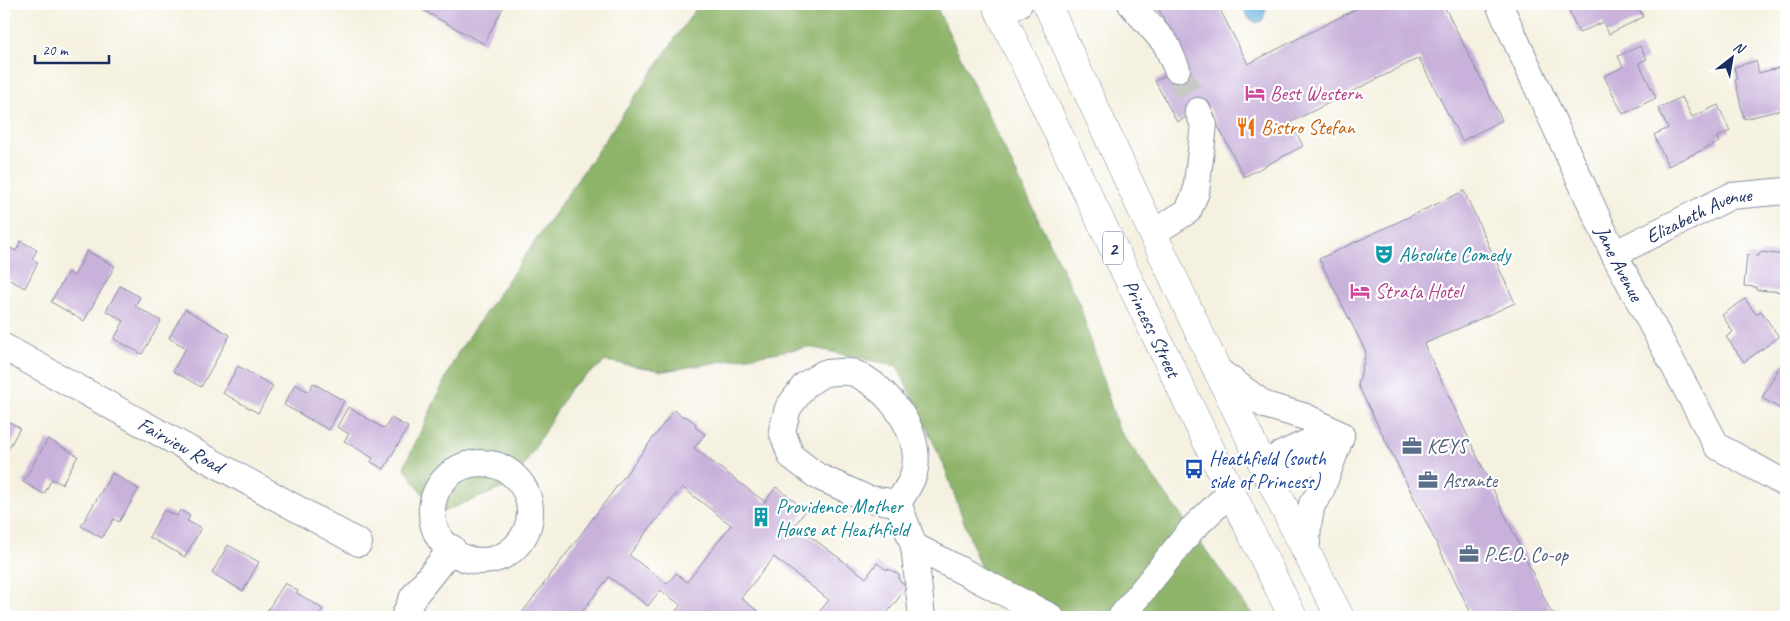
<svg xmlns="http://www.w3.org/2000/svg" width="1790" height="621" font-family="Caveat,sans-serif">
  <rect width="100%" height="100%" fill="#fff"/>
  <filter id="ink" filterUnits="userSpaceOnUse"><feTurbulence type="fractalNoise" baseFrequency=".02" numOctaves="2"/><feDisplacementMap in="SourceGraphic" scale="10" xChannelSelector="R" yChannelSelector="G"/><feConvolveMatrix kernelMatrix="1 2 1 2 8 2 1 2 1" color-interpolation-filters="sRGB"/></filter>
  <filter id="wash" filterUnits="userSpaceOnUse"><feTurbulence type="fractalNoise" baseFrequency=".0096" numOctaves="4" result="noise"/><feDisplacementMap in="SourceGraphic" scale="20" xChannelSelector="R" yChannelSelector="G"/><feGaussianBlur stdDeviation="1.12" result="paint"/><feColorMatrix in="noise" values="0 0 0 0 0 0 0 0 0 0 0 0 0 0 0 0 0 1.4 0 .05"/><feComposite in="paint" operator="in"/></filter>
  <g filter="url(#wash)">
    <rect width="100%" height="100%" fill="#f5f1e0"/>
    <polygon fill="#8eb469" stroke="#547264" points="699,4 935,4 1080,306 1118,428 1254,617 1055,617 983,575 943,463 897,366 809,347 664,371 606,361 571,387 513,484 437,514 404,467 457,354"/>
    <polygon fill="#65b3df" stroke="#40719e" points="1248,4 1263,4 1266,9 1263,20 1257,23 1247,17 1245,11"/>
    <g id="blocks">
      <g fill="#c8b1da" fill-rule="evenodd">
        <polygon points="412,4 505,4 484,44"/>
        <polygon points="1156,4 1217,4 1248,64 1366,4 1443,4 1502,120 1462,141 1419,58 1291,122 1303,146 1244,177 1208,106 1177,122 1155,81 1187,64"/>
        <polygon points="1566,4 1637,4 1643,17 1609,34 1603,22 1579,33"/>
        <polygon points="1640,46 1647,59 1639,63 1656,98 1623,114 1604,76 1623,67 1618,56"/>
        <polygon points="1756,61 1759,73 1786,66 1786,105 1780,107 1781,110 1744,119 1735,80 1737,79 1734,67"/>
        <polygon points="1682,97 1692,117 1718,105 1730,131 1717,137 1719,142 1668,166 1654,135 1668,128 1658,108"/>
        <polygon points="1464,191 1515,303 1424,344 1551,612 1562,617 1473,617 1358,385 1366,352 1319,259"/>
        <polygon points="21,241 37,250 32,259 38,262 25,288 4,277 4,256 8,247 16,251"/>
        <polygon points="87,251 115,266 84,321 51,302 68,272 74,276"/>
        <polygon points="1760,252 1786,255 1786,292 1756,290 1756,287 1744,286 1747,255 1759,256"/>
        <polygon points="120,286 140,297 135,306 161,321 142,354 114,339 124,321 106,311"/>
        <polygon points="1745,299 1756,314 1761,311 1779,337 1744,362 1726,337 1733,332 1722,315"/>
        <polygon points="185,309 230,335 201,387 173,371 186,348 169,338"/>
        <polygon points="1781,364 1786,367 1786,412 1762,398"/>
        <polygon points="238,366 273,386 258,413 223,393"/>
        <polygon points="313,383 344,401 329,430 284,405 295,384 309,392"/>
        <polygon points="348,407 385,429 391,418 408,427 384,469 371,462 373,458 344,441 349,434 337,427"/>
        <path d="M674,410l8,6 5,1 8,6 1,5 9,6 -11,14 71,54 11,-15 30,23 -11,15 71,53 11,-15 8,6 6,1 8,5v5l8,7 -23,30h-69l14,-17 -55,-43 -33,41 24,19h-94l10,-12 -21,-15 -12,16 -39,-29 -31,40h-59zM682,487l49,38 -44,57 -11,-9 -9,11 -38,-29z"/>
        <polygon points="4,419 20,428 6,453 4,452"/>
        <polygon points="48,439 78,456 62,484 52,479 44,494 23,482"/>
        <polygon points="112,473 139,489 119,522 114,519 102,538 81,526"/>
        <polygon points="164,510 177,516 180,510 190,516 187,521 201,528 185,557 149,537"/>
        <polygon points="228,545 259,562 243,591 212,573"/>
        <polygon points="285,583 298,591 297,593 323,609 318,617 263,617"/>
      </g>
    </g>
  </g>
  <g filter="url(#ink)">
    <use href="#blocks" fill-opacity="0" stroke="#88909f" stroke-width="1"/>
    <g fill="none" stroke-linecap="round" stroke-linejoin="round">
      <polyline stroke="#c9cac6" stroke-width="26" stroke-dasharray="26 13" stroke-linecap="butt" points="1177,69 1198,111"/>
      <defs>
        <g id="minor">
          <polyline points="1131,4 1166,44 1177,69"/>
          <path id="s1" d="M1499,4l115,250 103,192 69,38"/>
          <polyline points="999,12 1019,4"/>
          <polyline points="1153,233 1188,211 1196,192 1204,125 1198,111"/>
          <path id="s2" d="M1614,254l117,-58 55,-5"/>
          <path id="s3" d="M4,347l355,196"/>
          <polyline points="1216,369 1265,405 1306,417 1341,435"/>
          <path d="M824,373c8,0 22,-3 30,0 36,15 72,64 59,103 -3,9 -10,19 -15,27l-30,-4 -51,-23 -26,-20 -9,-25 6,-23 17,-23z"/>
          <polygon points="1341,435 1301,467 1284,476 1266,475 1278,456 1311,441"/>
          <circle cx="481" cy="512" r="49"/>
          <polyline points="898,503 914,546 1051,617"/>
          <polyline points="914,546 922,617"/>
          <polyline points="1306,553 1308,526 1312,504 1320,493 1341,436"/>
          <polyline points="404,617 413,597 452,548"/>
          <polyline points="1121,617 1192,529 1231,492"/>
        </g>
        <g id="major">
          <path id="s4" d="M996,4l235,488 62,125"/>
          <path d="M1047,4c95,206 188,412 293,613"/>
        </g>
      </defs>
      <use href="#minor" stroke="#88909f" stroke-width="28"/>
      <use href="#major" stroke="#88909f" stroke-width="29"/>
      <use href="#minor" stroke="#fff" stroke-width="26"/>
      <use href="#major" stroke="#fff" stroke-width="28"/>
    </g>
  </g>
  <defs>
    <symbol id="hotel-bare" viewBox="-9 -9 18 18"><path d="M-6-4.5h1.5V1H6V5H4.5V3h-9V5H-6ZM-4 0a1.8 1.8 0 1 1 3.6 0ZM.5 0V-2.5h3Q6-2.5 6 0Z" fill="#d1479c" stroke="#fff" stroke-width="2.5" paint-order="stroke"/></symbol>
    <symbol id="restaurant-bare" viewBox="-9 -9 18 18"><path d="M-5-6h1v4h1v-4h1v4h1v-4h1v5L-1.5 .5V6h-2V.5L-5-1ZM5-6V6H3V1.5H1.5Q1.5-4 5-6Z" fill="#e8710a" stroke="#fff" stroke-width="2.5" paint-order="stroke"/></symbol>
    <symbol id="theatre-bare" viewBox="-9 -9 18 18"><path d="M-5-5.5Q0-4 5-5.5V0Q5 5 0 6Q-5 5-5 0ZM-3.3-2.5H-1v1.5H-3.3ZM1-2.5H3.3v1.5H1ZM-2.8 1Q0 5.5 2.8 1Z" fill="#0f9aa8" stroke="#fff" stroke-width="2.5" paint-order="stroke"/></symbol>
    <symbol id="office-bare" viewBox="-9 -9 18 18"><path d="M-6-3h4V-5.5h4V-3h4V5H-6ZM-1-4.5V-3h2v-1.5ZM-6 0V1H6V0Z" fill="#5c6f8a" stroke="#fff" stroke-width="2.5" paint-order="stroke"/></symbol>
    <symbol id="bus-bare" viewBox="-9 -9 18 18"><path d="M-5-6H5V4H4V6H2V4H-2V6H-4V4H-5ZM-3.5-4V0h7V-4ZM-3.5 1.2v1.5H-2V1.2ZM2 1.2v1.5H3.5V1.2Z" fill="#1a4fb4" stroke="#fff" stroke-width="2.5" paint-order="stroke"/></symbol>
    <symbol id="building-bare" viewBox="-9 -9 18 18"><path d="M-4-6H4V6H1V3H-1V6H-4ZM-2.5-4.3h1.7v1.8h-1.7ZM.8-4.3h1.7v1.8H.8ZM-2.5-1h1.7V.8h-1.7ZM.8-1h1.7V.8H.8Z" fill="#0f9aa8" stroke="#fff" stroke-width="2.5" paint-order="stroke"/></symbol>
  </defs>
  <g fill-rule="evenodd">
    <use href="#hotel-bare" x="1241" y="79" width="28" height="28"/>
    <use href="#restaurant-bare" x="1232" y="113" width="28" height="28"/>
    <use href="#theatre-bare" x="1370" y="240" width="28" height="28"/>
    <use href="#hotel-bare" x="1346" y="277" width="28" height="28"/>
    <use href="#office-bare" x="1398" y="432" width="28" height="28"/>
    <use href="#bus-bare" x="1180" y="455" width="28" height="28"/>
    <use href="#office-bare" x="1414" y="466" width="28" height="28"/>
    <use href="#building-bare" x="747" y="503" width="28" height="28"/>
    <use href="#office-bare" x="1455" y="540" width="28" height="28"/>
  </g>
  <g text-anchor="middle" stroke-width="4.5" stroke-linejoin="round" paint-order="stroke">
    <rect fill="#fff" stroke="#5f6d8e" stroke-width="1" x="1103" y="231.5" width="20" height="33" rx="4"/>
    <g font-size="19" font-weight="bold" fill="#1b2f5e">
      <text x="1113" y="255">2</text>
    </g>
    <g font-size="20" fill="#b23c85" stroke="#fff" text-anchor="start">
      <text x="1270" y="100">Best Western</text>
      <text x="1375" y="298">Strata Hotel</text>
    </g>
    <g font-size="20" fill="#c56008" stroke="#fff" text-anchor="start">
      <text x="1261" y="134">Bistro Stefan</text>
    </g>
    <g font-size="20" fill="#1b2f5e" stroke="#fff">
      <text dy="7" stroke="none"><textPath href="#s2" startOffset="94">Elizabeth Avenue</textPath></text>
      <text dy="7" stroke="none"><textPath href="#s1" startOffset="286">Jane Avenue</textPath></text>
      <text dy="7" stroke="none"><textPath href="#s4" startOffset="360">Princess Street</textPath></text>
      <text dy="7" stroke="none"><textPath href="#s3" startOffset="202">Fairview Road</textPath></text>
    </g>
    <g font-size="20" fill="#0d838f" stroke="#fff" text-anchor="start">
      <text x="1399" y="261">Absolute Comedy</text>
      <text x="776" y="513">Providence Mother<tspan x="776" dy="23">House at Heathfield</tspan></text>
    </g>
    <g font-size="20" fill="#4e5e75" stroke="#fff" text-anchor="start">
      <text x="1427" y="453">KEYS</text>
      <text x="1443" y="487">Assante</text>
      <text x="1484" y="561">P.E.O. Co-op</text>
    </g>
    <g font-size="20" fill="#164399" stroke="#fff" text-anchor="start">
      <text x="1209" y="465">Heathfield (south<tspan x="1209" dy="23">side of Princess)</tspan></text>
    </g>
  </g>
  <rect width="1790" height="621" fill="none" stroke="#fff" stroke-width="20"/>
  <g transform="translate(1732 58) rotate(31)" stroke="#ffffff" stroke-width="4" paint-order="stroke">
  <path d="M0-4L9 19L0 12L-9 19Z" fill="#1b2f5e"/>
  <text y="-8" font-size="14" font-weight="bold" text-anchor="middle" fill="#1b2f5e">N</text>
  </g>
  <path d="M35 55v8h74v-8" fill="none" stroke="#1b2f5e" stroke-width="2.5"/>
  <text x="42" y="55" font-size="15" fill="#1b2f5e" stroke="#ffffff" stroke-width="4" paint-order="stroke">20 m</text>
</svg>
